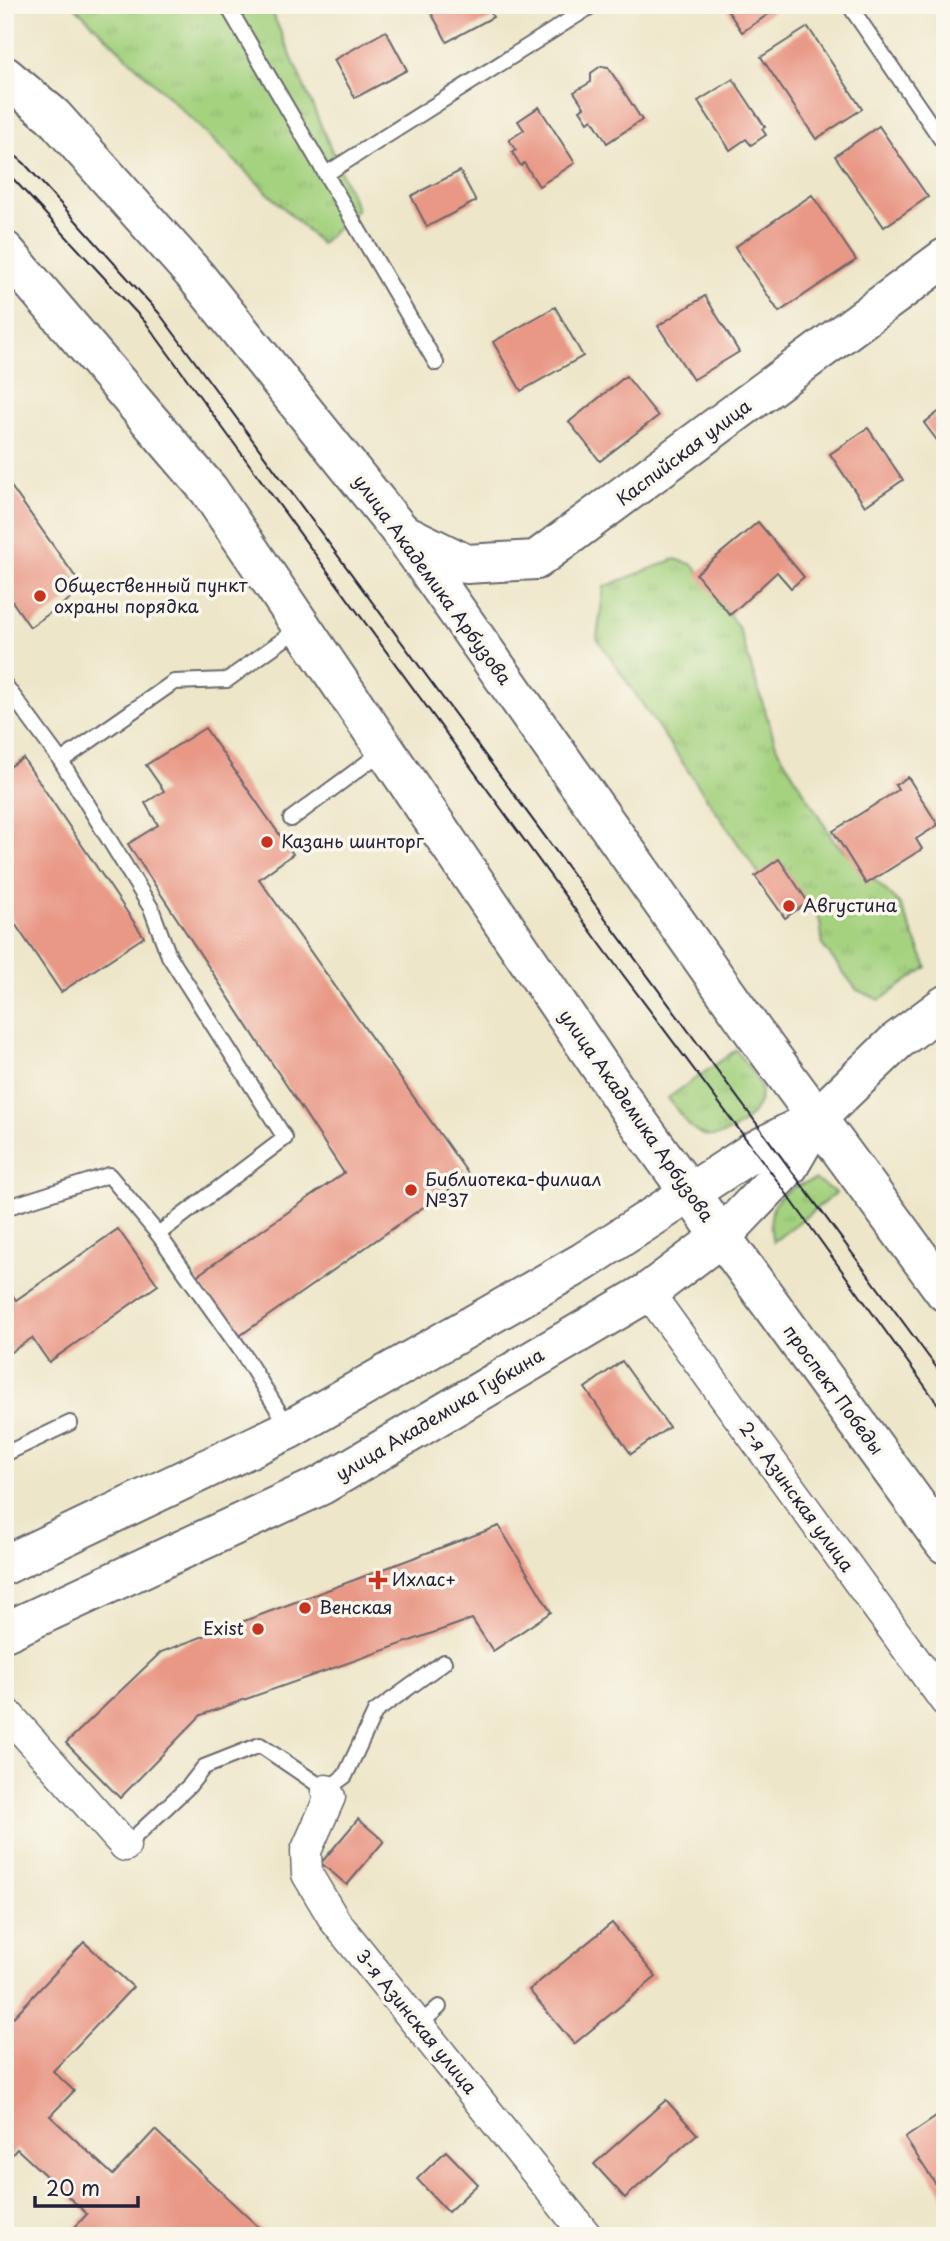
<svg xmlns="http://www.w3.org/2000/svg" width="950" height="2241" font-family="'Playpen Sans',sans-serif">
  <defs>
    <pattern id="grass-tufts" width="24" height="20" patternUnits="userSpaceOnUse" patternTransform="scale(1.75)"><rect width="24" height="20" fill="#a4d27f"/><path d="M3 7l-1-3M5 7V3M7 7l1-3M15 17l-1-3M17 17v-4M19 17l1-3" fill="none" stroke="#8db46f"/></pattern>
  </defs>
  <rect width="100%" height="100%" fill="#fbf7ec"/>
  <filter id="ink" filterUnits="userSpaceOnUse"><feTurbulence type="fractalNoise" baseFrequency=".0143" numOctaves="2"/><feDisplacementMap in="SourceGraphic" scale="14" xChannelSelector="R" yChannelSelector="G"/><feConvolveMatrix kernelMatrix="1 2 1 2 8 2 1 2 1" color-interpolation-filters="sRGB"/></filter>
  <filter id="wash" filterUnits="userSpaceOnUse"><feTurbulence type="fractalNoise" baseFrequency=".00686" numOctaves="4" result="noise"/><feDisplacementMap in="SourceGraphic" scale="28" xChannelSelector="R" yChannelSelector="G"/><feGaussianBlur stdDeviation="1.57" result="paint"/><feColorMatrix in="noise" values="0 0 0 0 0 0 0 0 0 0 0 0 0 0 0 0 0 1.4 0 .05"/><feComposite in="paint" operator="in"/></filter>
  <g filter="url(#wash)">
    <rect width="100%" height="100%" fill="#ede6c9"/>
    <g fill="url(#grass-tufts)" stroke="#637a5d" stroke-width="2">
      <polygon points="73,5 269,5 357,209 321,244"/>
      <polygon points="675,559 694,565 739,629 777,748 835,842 900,904 927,967 880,1000 857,990 823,946 820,921 781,864 761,877 597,638 604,587"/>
      <path d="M736,1050c7,11 20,24 24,37 7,25 -36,58 -59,47 -13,-6 -24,-25 -33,-36z"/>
      <path d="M816,1180l20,13 -63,49c-9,-38 7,-54 43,-62z"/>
    </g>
    <g id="blocks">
      <g fill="#e99886">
        <polygon points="427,5 487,5 493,17 447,42"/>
        <polygon points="724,5 782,5 742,32"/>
        <polygon points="808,27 862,109 816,139 761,57"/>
        <polygon points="386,31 407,70 355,98 334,60"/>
        <polygon points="601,66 608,67 642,120 607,143 592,119 588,122 580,110 584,107 574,92 591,82 591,73"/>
        <polygon points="733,79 765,127 762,129 766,135 751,145 746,139 730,150 698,101"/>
        <polygon points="539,107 575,163 539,186 524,163 521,166 512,152 516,150 509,140 524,130 518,121"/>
        <polygon points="879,126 928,197 884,227 835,156"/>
        <polygon points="460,171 476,201 427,227 411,196"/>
        <polygon points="812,195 856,260 779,312 735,247"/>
        <polygon points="705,296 739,352 693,380 658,326"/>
        <polygon points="555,307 583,356 521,391 493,342"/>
        <polygon points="626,376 658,416 600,461 569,422"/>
        <polygon points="945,407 945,451 924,423"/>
        <polygon points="868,428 903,480 865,506 830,454"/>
        <polygon points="5,478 84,589 30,627 5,591"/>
        <polygon points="758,522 804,577 791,588 777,572 730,615 696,574"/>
        <polygon points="205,728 293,854 259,879 469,1175 238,1337 195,1277 344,1173 128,844 158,825 145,803 164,791 146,765"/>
        <polygon points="23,758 144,937 61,992 5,909 5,770"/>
        <polygon points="908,777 938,825 916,839 922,849 866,884 833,831 898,790 895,785"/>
        <polygon points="779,859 808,902 785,918 755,876"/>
        <polygon points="118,1229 158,1285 49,1362 32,1338 5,1356 5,1285 16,1300"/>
        <polygon points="622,1361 669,1427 631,1454 585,1388"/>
        <polygon points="499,1526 551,1612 493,1651 472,1619 201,1715 120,1798 66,1743 161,1652"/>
        <polygon points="358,1819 384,1841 347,1885 321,1863"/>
        <polygon points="612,1923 656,1977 574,2044 529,1990"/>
        <polygon points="84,1942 133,1987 53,2071 74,2091 50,2116 113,2175 155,2130 268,2236 67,2236 87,2214 17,2149 5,2162 5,2026"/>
        <polygon points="666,2100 697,2134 625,2198 594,2164"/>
        <polygon points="945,2111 945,2198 905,2138"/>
        <polygon points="446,2151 478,2184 448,2212 417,2179"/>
      </g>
    </g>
  </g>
  <g filter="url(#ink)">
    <use href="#blocks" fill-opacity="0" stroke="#69676d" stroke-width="2"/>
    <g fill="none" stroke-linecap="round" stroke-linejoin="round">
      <defs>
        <g id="lane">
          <polyline points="227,5 436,363"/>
          <polyline points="849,5 945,145"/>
          <polyline points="326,174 593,5"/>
          <polyline points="5,685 61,761 151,908 169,956 285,1138 158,1234 109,1175 5,1208"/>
          <polyline points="61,761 174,682 227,680 301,627"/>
          <polyline points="291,819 383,751"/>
          <polyline points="158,1234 242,1352 289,1428"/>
          <polyline points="5,1454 70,1423"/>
          <polyline points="125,1846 189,1786 204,1767 260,1745 326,1790 345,1776 375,1712 444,1662"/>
          <polyline points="419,2025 439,2007"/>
        </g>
        <g id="street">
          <polyline points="648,1292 945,1701"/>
          <polyline points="5,1711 125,1846"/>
          <polyline points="326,1790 330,1797 306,1851 307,1874 335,1921 587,2236"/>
        </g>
        <g id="secondary">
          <polyline points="401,532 466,564 536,560 945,258"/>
          <polyline points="5,1565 290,1429 583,1262 754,1151 817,1118"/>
          <polyline points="5,1632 322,1485 648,1292 721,1237 789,1166 817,1118 897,1041 945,1005"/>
        </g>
        <g id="primary">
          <polyline points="5,76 53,116 195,275 401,532 753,1031 945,1292"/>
          <polyline points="5,251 209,490 631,1112 945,1544"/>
        </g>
      </defs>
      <use href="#lane" stroke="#69676d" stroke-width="18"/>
      <use href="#street" stroke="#69676d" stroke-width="33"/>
      <use href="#secondary" stroke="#69676d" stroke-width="42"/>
      <use href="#primary" stroke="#69676d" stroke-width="42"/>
      <use href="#lane" stroke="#fff" stroke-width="14"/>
      <use href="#street" stroke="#fff" stroke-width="30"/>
      <use href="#secondary" stroke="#fff" stroke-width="38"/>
      <use href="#primary" stroke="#fff" stroke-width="38"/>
      <g stroke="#22223b" stroke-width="2">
        <polyline points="5,147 24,163 159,313 945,1379"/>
        <polyline points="5,170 146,323 606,952 776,1179 945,1414"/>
      </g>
    </g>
  </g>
  <g fill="#c8321e" stroke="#fbf7ec" stroke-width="2.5">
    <circle cx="40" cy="596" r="7"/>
    <circle cx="267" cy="842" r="7"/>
    <circle cx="789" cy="906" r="7"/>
    <circle cx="411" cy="1190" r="7"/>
    <path d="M374.5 1569.5h7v7h7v7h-7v7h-7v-7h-7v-7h7z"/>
    <circle cx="305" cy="1608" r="7"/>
    <circle cx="258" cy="1629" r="7"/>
  </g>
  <g text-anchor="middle" stroke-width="7" stroke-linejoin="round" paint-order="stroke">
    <g font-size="18" fill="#22223b" stroke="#fbf7ec">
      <text transform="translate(684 453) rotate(-37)" y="6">Каспийская улица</text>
      <text transform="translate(432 580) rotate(54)" y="6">улица Академика Арбузова</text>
      <text transform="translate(636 1116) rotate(55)" y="6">улица Академика Арбузова</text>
      <text transform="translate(833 1390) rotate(54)" y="6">проспект Победы</text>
      <text transform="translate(440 1415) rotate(-31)" y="6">улица Академика Губкина</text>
      <text transform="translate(796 1497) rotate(54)" y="6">2-я Азинская улица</text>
      <text transform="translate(416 2022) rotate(51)" y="6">3-я Азинская улица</text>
    </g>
    <g font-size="18" fill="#22223b" stroke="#fbf7ec" text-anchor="start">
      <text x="54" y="592">Общественный пункт<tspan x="54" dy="21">охраны порядка</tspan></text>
      <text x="281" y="848">Казань шинторг</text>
      <text x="803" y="912">Августина</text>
      <text x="425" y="1186">Библиотека-филиал<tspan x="425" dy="21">№37</tspan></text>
      <text x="392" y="1586">Ихлас+</text>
      <text x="319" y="1614">Венская</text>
      <text x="244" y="1635" text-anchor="end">Exist</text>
    </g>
  </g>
  <rect width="950" height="2241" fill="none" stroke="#fbf7ec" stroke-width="28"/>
  <path d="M35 2196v10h103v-10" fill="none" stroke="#22223b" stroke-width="3.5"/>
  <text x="46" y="2196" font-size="21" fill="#22223b" stroke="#fbf7ec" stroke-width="5" paint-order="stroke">20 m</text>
</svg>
